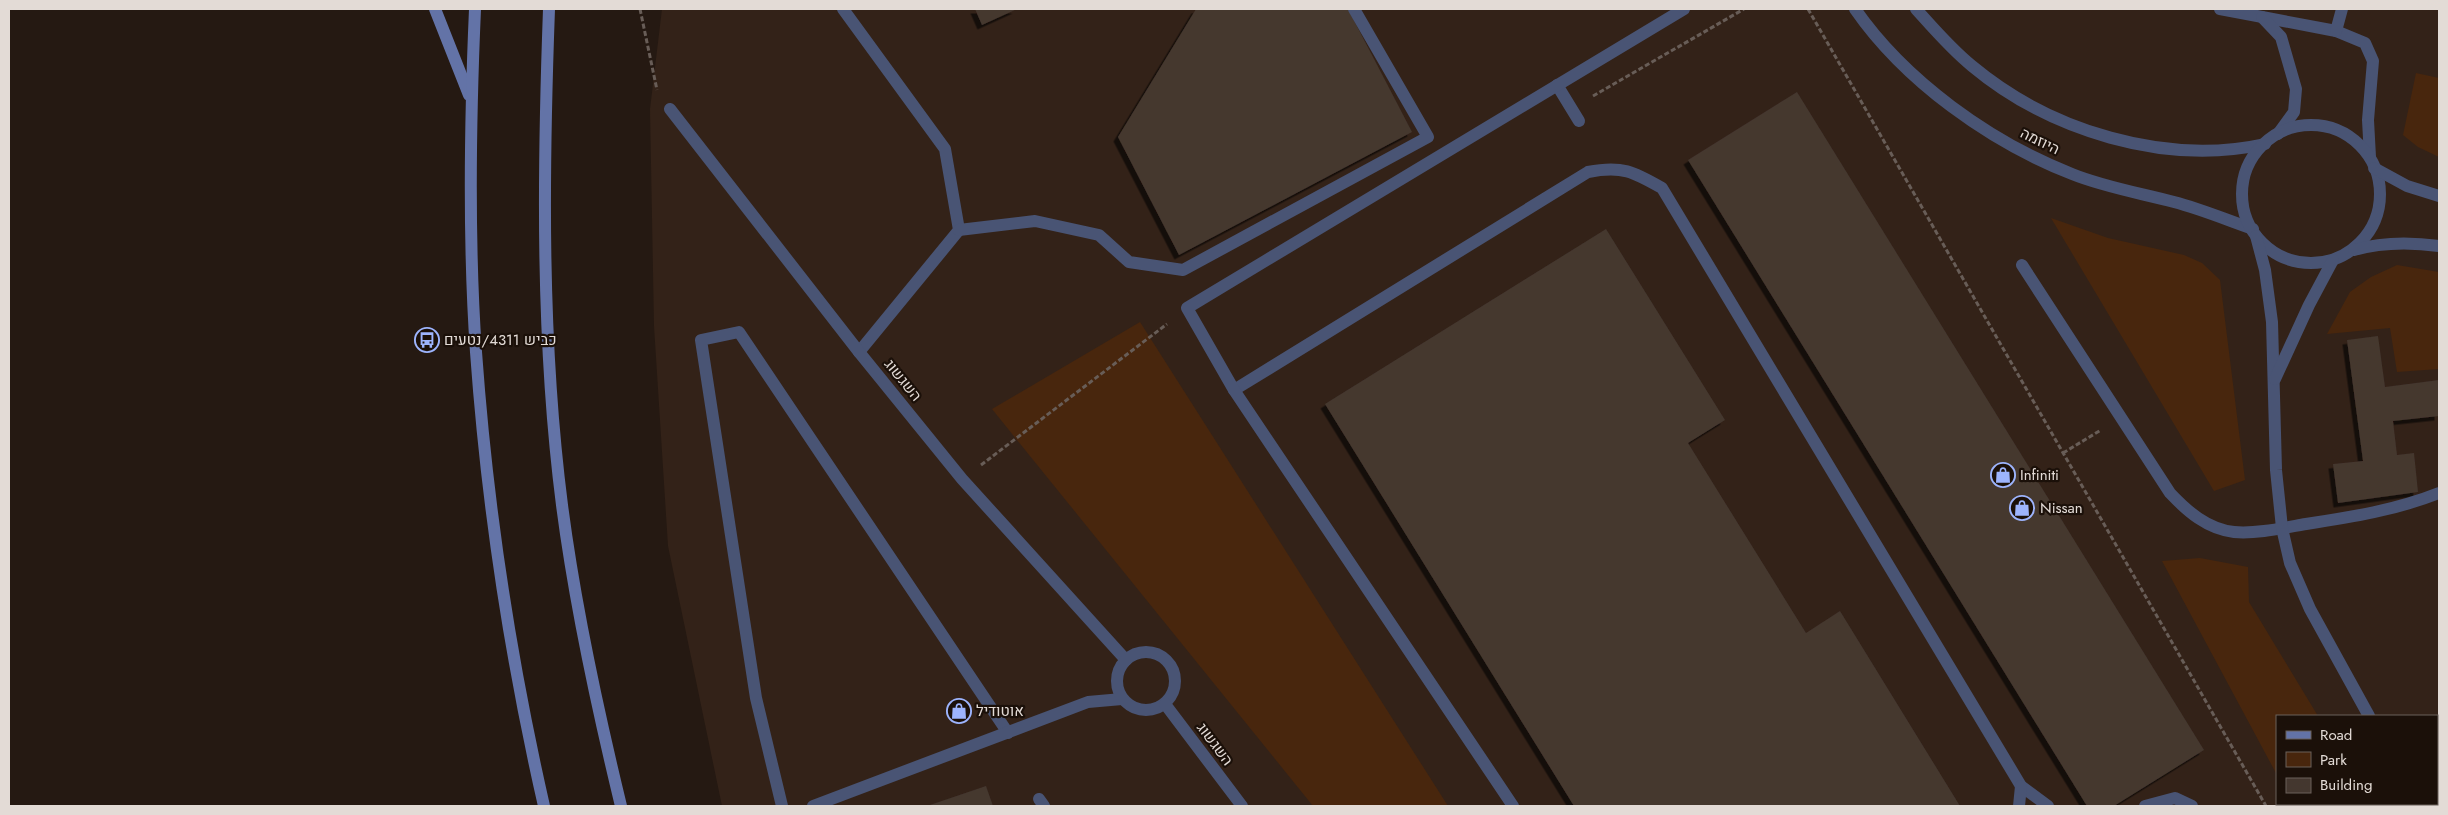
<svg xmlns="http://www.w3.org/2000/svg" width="2448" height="815" font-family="Jost,Heebo,sans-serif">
  <defs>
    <filter id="shadow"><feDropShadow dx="-4.5" dy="4.5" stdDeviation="0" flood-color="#0009"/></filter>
  </defs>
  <rect width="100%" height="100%" fill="#251912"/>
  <path fill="#332218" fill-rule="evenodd" d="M662,9h1777v797h-1717l-54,-260 -14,-220 -4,-217zM2277,716h160v88h-160z"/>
  <g fill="#48260d">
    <polygon points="2416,73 2439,78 2439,157 2418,147 2403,135"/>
    <polygon points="2051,218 2108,238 2184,255 2202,263 2220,280 2245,480 2214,491"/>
    <polygon points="2397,265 2439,272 2439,369 2397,372 2390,328 2327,334 2350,292 2371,277"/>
    <polygon points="1140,322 1448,806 1313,806 992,409"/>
    <polygon points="2200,558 2248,567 2249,602 2318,716 2277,716 2277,775 2162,561"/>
  </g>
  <g fill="#44372f" filter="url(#shadow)">
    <polygon points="975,9 1017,9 982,25"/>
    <polygon points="1196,9 1348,9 1412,132 1179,255 1118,137"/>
    <polygon points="1797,92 2204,750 2114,806 2087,806 1688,160"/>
    <polygon points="1606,229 1725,420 1688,443 1806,633 1840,611 1960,806 1574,806 1325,404"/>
    <polygon points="2378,336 2385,387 2439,380 2439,416 2393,421 2397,455 2414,453 2418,492 2338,503 2333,464 2363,461 2347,340"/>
    <polygon points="986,786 993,806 927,806"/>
  </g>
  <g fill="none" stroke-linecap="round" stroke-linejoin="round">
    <g stroke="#685d57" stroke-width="3" stroke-dasharray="5 2.5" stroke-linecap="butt">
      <polyline points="640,9 657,90"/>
      <polyline points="1808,9 2266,806"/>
      <polyline points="1593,96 1744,9"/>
      <polyline points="2063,453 2101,430"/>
      <polyline points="981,465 1167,324"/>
    </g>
    <g stroke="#495474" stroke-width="12">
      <polyline points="843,9 945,149 959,230 859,352"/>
      <polyline points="2220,9 2336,31 2365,43 2373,61 2368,120 2370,157"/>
      <polyline points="2262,17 2281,37 2296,89 2294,112 2278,134"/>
      <polyline points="2336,31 2342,9"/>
      <polyline points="1557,85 1579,121"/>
      <polyline points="959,230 1035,221 1099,235 1129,262 1183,270 1428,137 1354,9"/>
      <path d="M2022,265l148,228c17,18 37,36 64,39 22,2 49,-4 72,-8 46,-7 90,-14 133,-31"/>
      <path d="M1234,390l354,-218c34,-7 46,0 74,16l359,598 27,20"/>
      <polyline points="2437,752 2439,750"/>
      <polyline points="1039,799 1044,806"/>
      <polyline points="782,806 756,698 701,340 739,332 1008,733"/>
      <polyline points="813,806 1088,702 1122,699"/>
      <polyline points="1513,806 1234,390 1187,308 1684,9"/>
      <polyline points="2019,806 2021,786"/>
      <polyline points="2145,806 2175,798 2192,806"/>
      <polyline points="2352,806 2356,804"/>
    </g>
    <g stroke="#495474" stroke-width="12">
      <path d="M1855,9c50,72 135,133 217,165 32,13 68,19 102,28 27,7 53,18 79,27"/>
      <path d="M1916,9c18,20 35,40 56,57 78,65 193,100 293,78"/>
      <polyline points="670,109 859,352 962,479 1126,660"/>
      <circle cx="2311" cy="194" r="69"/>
      <polyline points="2374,168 2407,186 2439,196"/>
      <polyline points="2256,236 2265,270 2272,322 2276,470 2282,528 2290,563 2310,609 2369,716"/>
      <path d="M2354,250c28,-8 57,-8 85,-4"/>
      <polyline points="2275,379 2309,305 2333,260"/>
      <circle cx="1146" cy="681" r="29"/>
      <polyline points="1165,704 1242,806"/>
      <polyline points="2418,804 2419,806"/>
    </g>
    <g stroke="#6373a7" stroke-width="12">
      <polyline points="435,9 469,95"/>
      <path d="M475,9c-5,114 -7,229 1,343 11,153 34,305 68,454"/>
      <path d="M549,9c-6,164 -8,332 13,496 13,101 35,202 59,301"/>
    </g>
  </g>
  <defs>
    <symbol id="bus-ring" viewBox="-11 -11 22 22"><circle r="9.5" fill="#1b1009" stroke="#9db4fd" stroke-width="1.5"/><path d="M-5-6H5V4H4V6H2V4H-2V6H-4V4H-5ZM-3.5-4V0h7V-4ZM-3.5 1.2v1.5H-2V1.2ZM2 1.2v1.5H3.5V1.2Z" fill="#9db4fd"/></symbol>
    <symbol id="shop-ring" viewBox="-11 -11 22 22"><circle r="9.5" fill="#1b1009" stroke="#9db4fd" stroke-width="1.5"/><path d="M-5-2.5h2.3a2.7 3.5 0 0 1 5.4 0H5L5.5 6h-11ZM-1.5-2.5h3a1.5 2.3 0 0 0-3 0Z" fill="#9db4fd"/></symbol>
  </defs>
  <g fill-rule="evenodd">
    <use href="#bus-ring" x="413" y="326" width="28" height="28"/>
    <use href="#shop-ring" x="1989" y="461" width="28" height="28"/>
    <use href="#shop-ring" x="2008" y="494" width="28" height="28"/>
    <use href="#shop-ring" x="945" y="697" width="28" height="28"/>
  </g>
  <g text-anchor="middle" stroke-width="4.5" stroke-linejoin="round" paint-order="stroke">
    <g font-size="15" fill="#e3dbd6" stroke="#1b1009">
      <text transform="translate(2040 141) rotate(26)" y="5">היוזמה</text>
      <text transform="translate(903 380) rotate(51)" y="5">השגשוג</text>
      <text transform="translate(1215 744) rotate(53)" y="5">השגשוג</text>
    </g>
    <g font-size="15" fill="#e3dbd6" stroke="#1b1009" text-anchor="start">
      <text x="444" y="345">כביש 4311/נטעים</text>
      <text x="2020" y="480">Infiniti</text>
      <text x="2040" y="513">Nissan</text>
      <text x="976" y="716">אוטודיל</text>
    </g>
  </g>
  <rect width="2448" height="815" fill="none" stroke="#e3dbd6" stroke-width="20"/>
  <rect x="2276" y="715" width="162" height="90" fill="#1b1009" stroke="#6b615b"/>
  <rect x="2286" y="731" width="25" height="8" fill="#6373a7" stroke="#6b615b"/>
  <text x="2320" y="740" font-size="15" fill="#e3dbd6">Road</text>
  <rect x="2286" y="752" width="25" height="15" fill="#48260d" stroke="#6b615b"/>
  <text x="2320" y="765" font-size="15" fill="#e3dbd6">Park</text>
  <rect x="2286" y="778" width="25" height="15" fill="#44372f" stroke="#6b615b"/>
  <text x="2320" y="790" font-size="15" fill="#e3dbd6">Building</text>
</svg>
